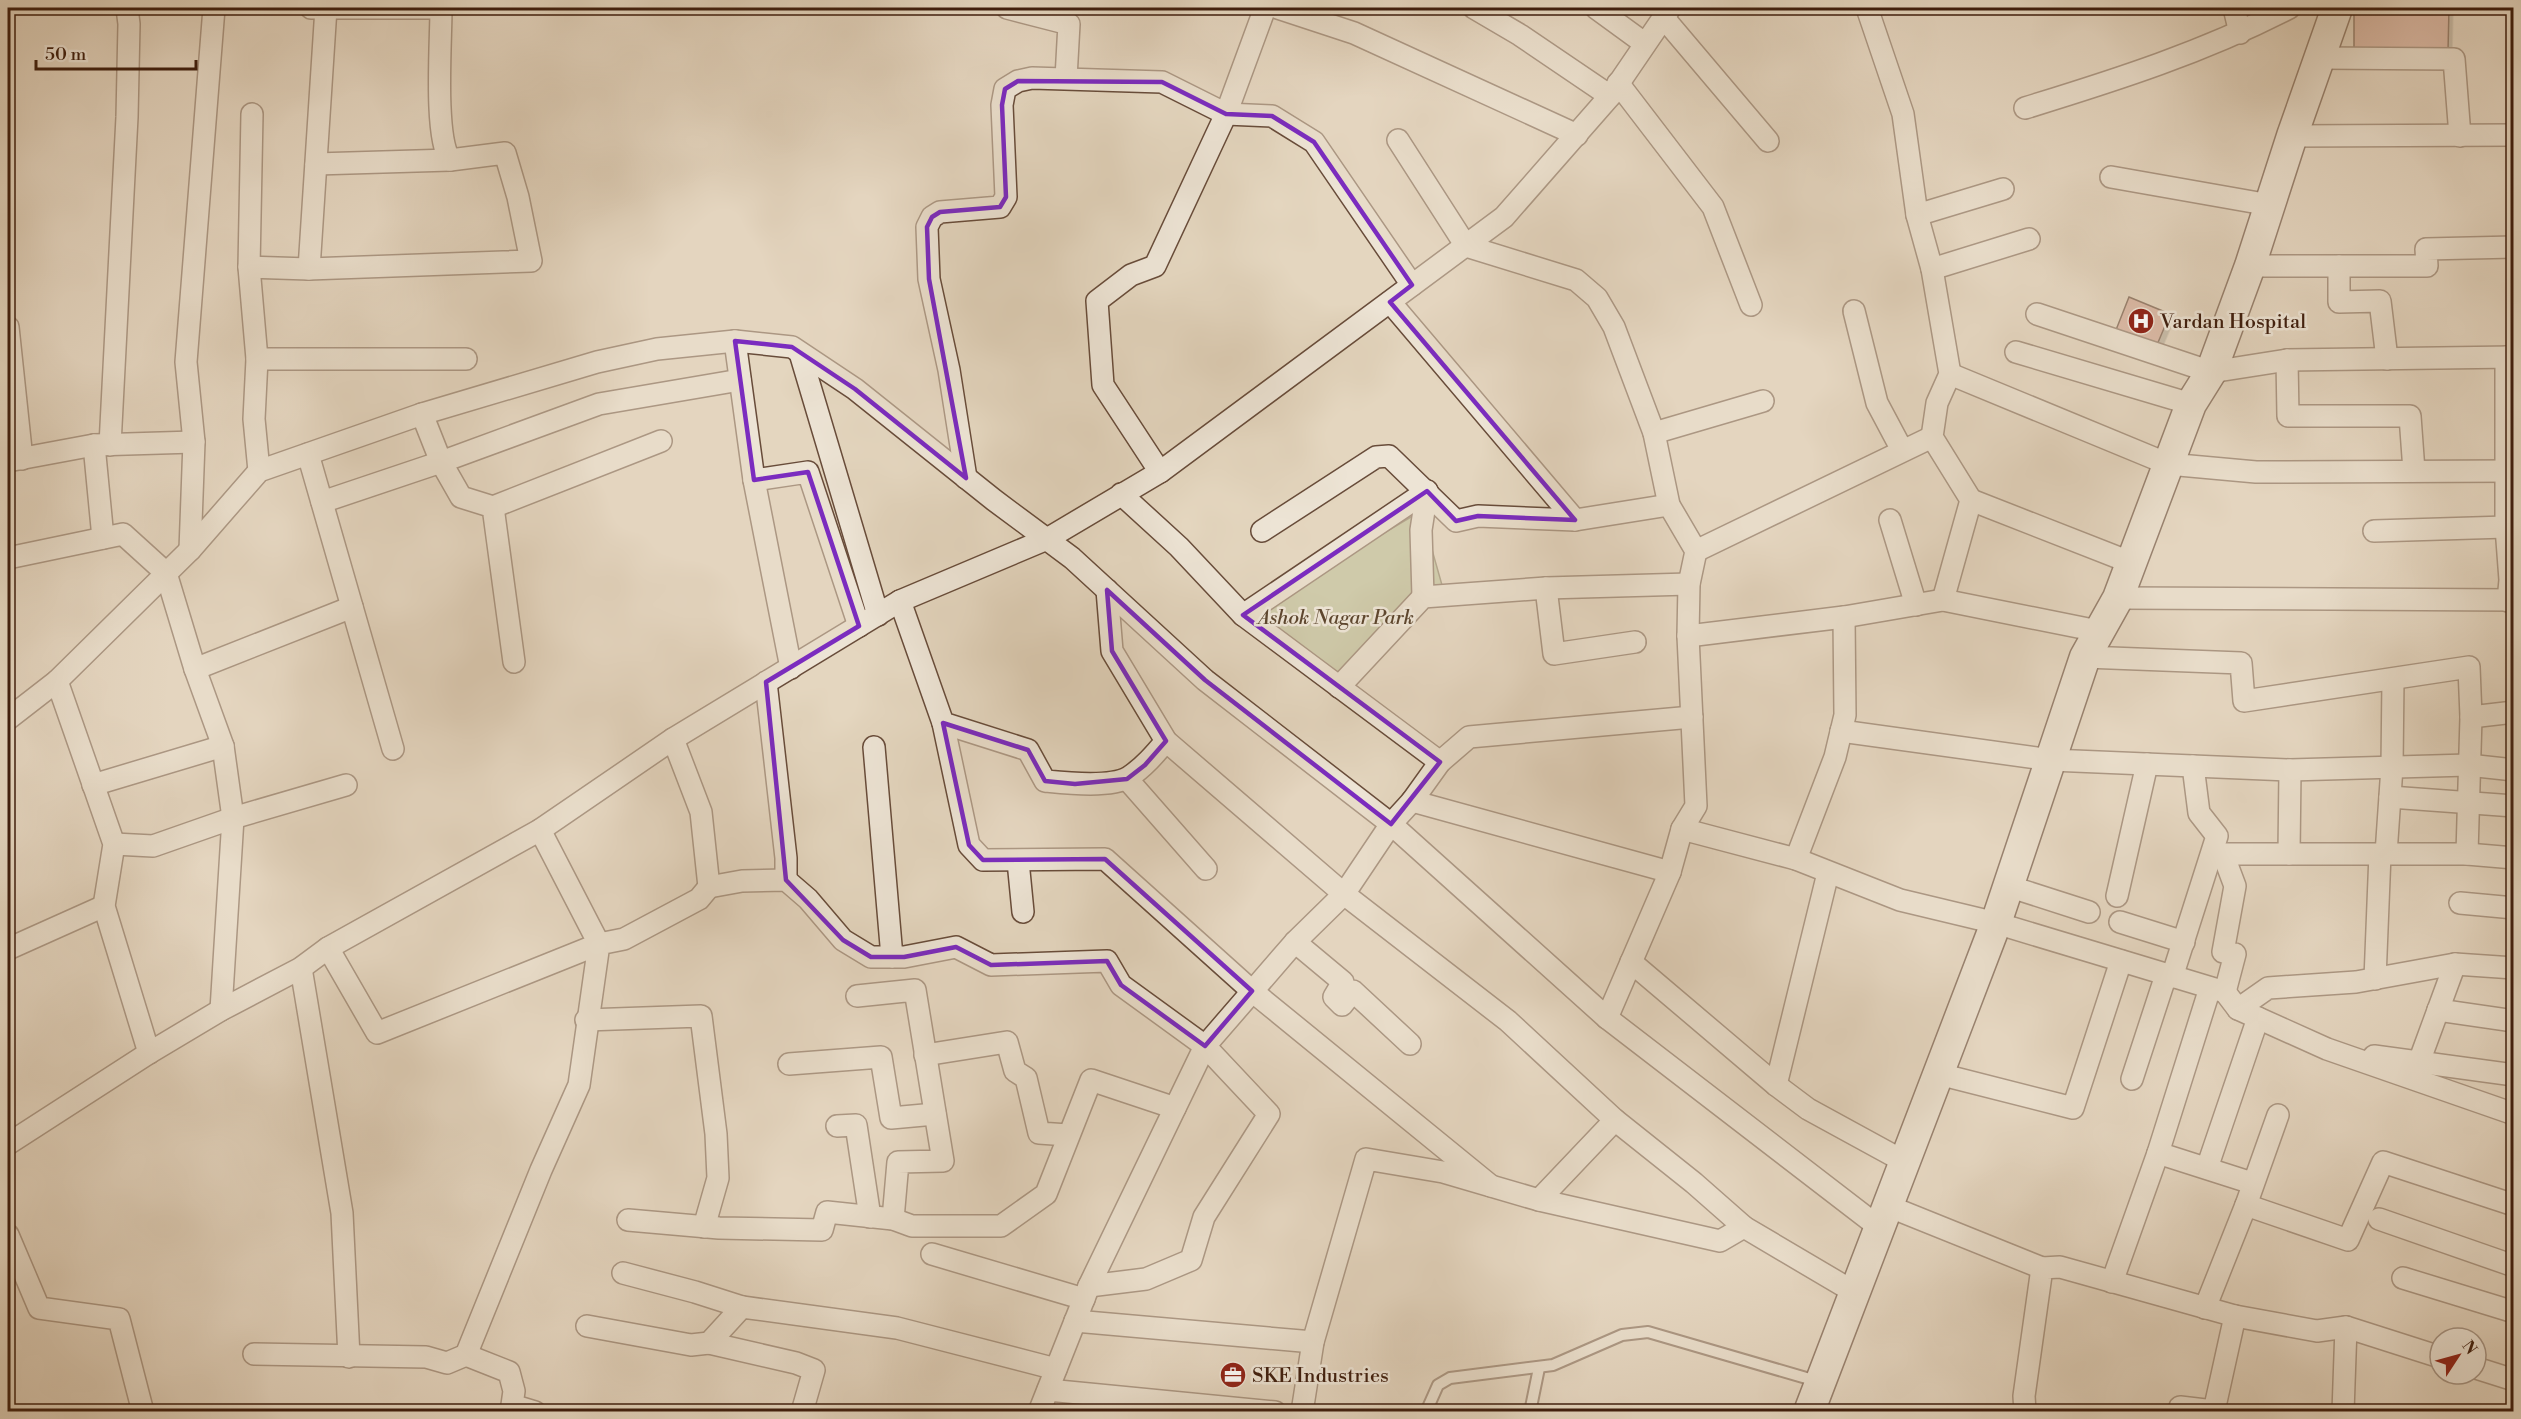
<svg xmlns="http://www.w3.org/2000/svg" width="2521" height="1419" font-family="'Libre Bodoni',serif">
  <defs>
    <filter id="shadow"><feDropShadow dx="3.5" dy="6" stdDeviation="0" flood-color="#0004"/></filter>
  </defs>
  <rect width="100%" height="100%" fill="#e4d6bf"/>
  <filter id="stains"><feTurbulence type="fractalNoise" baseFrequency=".00333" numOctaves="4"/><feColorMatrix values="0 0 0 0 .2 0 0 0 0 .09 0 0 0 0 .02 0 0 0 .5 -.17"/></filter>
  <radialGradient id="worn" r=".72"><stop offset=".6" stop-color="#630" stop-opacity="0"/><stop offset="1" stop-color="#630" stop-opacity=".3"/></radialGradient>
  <polygon fill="#b6bd90" stroke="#7a6e4f" stroke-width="1.5" points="1421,511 1442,585 1415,596 1339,678 1266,624 1259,614 1362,546"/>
  <g fill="#d19a88" stroke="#3f1e0e" stroke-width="1.5" filter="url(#shadow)">
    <polygon points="2354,8 2449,8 2448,51 2354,50"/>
    <polygon points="2129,297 2170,314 2154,352 2114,335"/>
  </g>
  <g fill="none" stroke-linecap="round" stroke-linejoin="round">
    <defs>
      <g id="lane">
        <polyline points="1426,1412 1438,1385 1450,1378 1553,1365 1622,1335 1648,1332 1820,1382"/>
        <polyline points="1530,1412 1539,1368"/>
      </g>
      <g id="street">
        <polyline points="311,8 441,8"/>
        <polyline points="1007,8 1069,24 1066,78"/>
        <polyline points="1278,8 1354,33 1577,135"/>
        <polyline points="1474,8 1520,35 1610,96"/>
        <polyline points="1596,8 1644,43"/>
        <polyline points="1867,8 1903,114 1917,215 1932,269 1950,374 1937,403 1932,437 1971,500 1943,600"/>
        <polyline points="2234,8 2240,33"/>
        <polyline points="1663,17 1768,141"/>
        <polyline points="2321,58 2454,59 2460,136"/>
        <polyline points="1618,83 1713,207 1751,305"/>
        <path d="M2025,108c91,-28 179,-56 264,-100"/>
        <polyline points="252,114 249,267 257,359 254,419 259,471"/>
        <polyline points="2292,136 2514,135"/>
        <polyline points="1398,140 1466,246 1576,280 1597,298 1614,327 1654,433 1669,505 1696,551 1689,584 1688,636 1696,806 1682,829 1670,872 1607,1018"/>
        <polyline points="316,164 450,160"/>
        <polyline points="2111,177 2270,205"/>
        <polyline points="1917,215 2003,189"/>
        <polyline points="2250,266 2427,266 2426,249 2514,247"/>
        <polyline points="2339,266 2339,302 2380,301 2387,359"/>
        <path d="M249,267l60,2 222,-8 -13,-64 -13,-44 -55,7c-16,-24 -9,-118 -9,-151"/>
        <polyline points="309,269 326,8"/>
        <polyline points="1932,269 2029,239"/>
        <polyline points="1390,302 1575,520"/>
        <polyline points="1854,311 1877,403 1902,450"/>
        <polyline points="2037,314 2211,372 2287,360 2514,357"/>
        <polyline points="8,327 22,459"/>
        <polyline points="735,341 754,480 808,472 859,626"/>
        <polyline points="2016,352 2191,404"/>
        <polyline points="800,353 878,615"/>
        <polyline points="2506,357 2506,527 2510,580 2508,601"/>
        <polyline points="257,359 466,359"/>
        <polyline points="2287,360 2288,416 2410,416 2414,471"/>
        <polyline points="1950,374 2168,464 2256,472 2514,471"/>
        <polyline points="422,414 441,462 461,497 493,507 514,662"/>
        <polyline points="1654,433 1763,401"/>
        <polyline points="94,445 103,538"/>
        <polyline points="110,445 127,117 129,24 127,8"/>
        <polyline points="308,454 393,749"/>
        <polyline points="8,461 94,445 194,442"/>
        <polyline points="1160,472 1103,385 1097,301 1131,275 1155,266 1226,114 1265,8"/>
        <polyline points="966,478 949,370 929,279 927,227 932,217 940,212 1000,207 1006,197 1002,105 1005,89 1018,81 1032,78 1162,82 1226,114 1272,116 1314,142 1412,285"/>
        <polyline points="754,480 791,668"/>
        <polyline points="1121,494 1179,547 1243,615 1440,762"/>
        <polyline points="1971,500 2132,563"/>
        <polyline points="322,502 441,462 599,404 740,380"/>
        <polyline points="493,507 661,441"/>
        <polyline points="1890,520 1916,605"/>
        <polyline points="1262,531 1376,457 1389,456 1456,521 1478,516 1575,520 1669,505"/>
        <polyline points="2374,531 2506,527"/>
        <polyline points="190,550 194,442 186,362 214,8"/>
        <polyline points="1696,551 1932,437"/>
        <polyline points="8,558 123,534 166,573 195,669 223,746 233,818 221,1010"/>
        <polyline points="1546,588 1554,654 1635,642"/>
        <polyline points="1107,590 1112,651 1166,741 1344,894 1508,1021 1615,1120 1694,1183 1744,1227 1854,1292"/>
        <polyline points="1423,597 1421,530 1427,491"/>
        <polyline points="2118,598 2514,600"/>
        <path d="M900,601l43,122 85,27 17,31c21,2 66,7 84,-4 15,-10 26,-23 37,-36"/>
        <polyline points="1243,615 1427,491"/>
        <polyline points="1688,636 1844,617 1943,600 2098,631"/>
        <polyline points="2085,657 2241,663 2244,701 2469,667 2471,717 2514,712"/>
        <polyline points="195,669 352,607"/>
        <polyline points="57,681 114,844 104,906 149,1053"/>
        <polyline points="766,682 786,858 786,880"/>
        <polyline points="1339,687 1423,597 1546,588 1689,584"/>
        <polyline points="8,719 57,681 190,550 259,471 422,414 597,362 657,349 735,341 792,347 855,389 994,500 1072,558 1205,680 1391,824 1607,1018 1880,1228"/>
        <polyline points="943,723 969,845 983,860 1105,859 1252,991 1491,1186"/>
        <polyline points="1841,731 2051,760 2290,770 2468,765 2514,770"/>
        <polyline points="673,739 701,812 709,887 742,881 786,880 808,899 843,940 871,957 904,957 956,947 991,965 1107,961 1121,985 1205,1046 1269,1114 1204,1217 1191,1260 1146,1279 1089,1286"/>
        <polyline points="874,747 892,957"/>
        <polyline points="1127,779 1206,869"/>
        <polyline points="93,785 223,746"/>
        <polyline points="2390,797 2514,806"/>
        <polyline points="1412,801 1670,872"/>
        <polyline points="1682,829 1796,859 1900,900 1996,923 2225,992 2238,1009 2327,1049 2514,1114"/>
        <polyline points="114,844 153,846 233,818 346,785"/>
        <polyline points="2289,854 2290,770"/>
        <polyline points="2386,854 2392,767 2393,679"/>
        <polyline points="2467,854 2471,717"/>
        <polyline points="1796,859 1835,757 1845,715 1844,617"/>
        <polyline points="1018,861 1023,912"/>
        <polyline points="2008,886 2089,912"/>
        <polyline points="2117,896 2147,764"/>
        <polyline points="2460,903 2514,908"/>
        <polyline points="2120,922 2184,942"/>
        <polyline points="1295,942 1343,982 1334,997 1342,1005 1353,991 1410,1044"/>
        <polyline points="328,948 377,1033 599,944 540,830"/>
        <polyline points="8,949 104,906"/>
        <polyline points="1631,962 1776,1085 1808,1109 1905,1162"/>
        <polyline points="301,968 342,1213 349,1357"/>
        <polyline points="2172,977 2217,836 2199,813 2193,766"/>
        <polyline points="2375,979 2380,854"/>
        <polyline points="2210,988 2158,1153 2252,1183"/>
        <polyline points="2225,992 2235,954 2223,952 2235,886 2223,854 2467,854 2514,858"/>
        <polyline points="857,996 915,990 943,1161 898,1162 893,1219"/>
        <polyline points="2238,1009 2268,988 2356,982 2455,964 2514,968"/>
        <polyline points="2438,1010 2514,1021"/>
        <polyline points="586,1020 701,1016 716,1134 718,1178 704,1227"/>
        <polyline points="925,1055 1007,1042 1015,1071 1026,1078 1039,1133 1068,1135"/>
        <polyline points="2374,1056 2514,1075"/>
        <polyline points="2419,1062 2455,964"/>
        <polyline points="789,1064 881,1057 891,1118 935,1114"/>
        <polyline points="1939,1074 2073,1108 2121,961"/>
        <polyline points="2132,1079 2166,975"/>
        <polyline points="1776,1085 1828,873"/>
        <polyline points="837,1126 856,1125 870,1217"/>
        <polyline points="8,1144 149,1053 221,1010 301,968 328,948 540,830 673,739 900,601 1047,539 1160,472 1504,217 1610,96 1670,8"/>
        <polyline points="2207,1168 2258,1018"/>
        <polyline points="1539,1200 1615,1120"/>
        <polyline points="2246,1205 2348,1240 2383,1162 2514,1205"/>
        <polyline points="1888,1206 2042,1268"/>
        <polyline points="2379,1219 2514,1266"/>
        <polyline points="628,1220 719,1228 822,1230 827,1212 893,1219 912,1226 1001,1226 1046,1194 1091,1080 1175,1108"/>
        <polyline points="8,1235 39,1308 119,1319 143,1412"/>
        <polyline points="932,1254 1084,1299"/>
        <polyline points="623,1273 695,1292 742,1307"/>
        <polyline points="2403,1278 2514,1312"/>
        <polyline points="2112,1282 2158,1153"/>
        <polyline points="2205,1308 2246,1205 2278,1115"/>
        <polyline points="1075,1321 1313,1342"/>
        <polyline points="587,1326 691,1345 709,1343 742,1307 897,1328 1056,1369"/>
        <polyline points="709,1343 796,1363 814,1370 802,1412"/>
        <polyline points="254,1354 426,1357 447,1363 466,1355 541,1170 579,1085 599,944 624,939 699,899 709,887"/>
        <polyline points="466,1355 509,1372 514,1391 512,1405 535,1412"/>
        <polyline points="2476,1368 2514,1380"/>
        <polyline points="1048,1390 1275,1412"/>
        <polyline points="1039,1412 1089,1286 1205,1046 1295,942 1344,894 1391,824 1412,801 1440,762 1469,737 1692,717"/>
        <polyline points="1302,1412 1313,1342 1366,1159 1443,1172 1539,1200 1720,1241 1744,1227"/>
        <polyline points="2025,1412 2024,1396 2042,1268 2060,1267 2235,1316 2317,1331 2346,1327 2440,1357"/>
        <polyline points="2183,1412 2180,1407 2214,1411 2235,1316"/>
        <polyline points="2343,1412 2346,1327"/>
      </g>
      <polyline id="secondary" points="1809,1412 1996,923 2085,657 2118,598 2191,404 2211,372 2250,266 2292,136 2337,8"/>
    </defs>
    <use href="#lane" stroke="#684c3a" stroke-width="14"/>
    <use href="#street" stroke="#684c3a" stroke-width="24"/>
    <use href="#secondary" stroke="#3f1e0e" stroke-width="33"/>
    <use href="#lane" stroke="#ede4d5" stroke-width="10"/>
    <use href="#street" stroke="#ede4d5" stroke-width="21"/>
    <use href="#secondary" stroke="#ede4d5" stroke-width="30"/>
  </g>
  <path d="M0 0H2521V1419H0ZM1018,81l144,1 64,32 46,2 42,26 98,143 -22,17 185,218 -97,-4 -22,5 -29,-30 -184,124 197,147 -49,62 -186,-144 -98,-90 5,61 54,90 -21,24 -18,14 -52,5 -30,-3 -17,-31 -85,-27 26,122 14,15 122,-1 147,132 -47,55 -84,-61 -14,-24 -116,4 -35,-18 -52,10h-33l-28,-17 -57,-60 -20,-198 93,-56 -51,-154 -54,8 -19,-139 57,6 63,42 111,89 -37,-199 -2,-52 5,-10 8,-5 60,-5 6,-10 -4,-92 3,-16z" fill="#e4d6bf" fill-opacity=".55" fill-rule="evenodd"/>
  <path fill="none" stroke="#7b2cbf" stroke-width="4.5" stroke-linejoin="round" d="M1018,81l144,1 64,32 46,2 42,26 98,143 -22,17 185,218 -97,-4 -22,5 -29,-30 -184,124 197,147 -49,62 -186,-144 -98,-90 5,61 54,90 -21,24 -18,14 -52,5 -30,-3 -17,-31 -85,-27 26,122 14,15 122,-1 147,132 -47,55 -84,-61 -14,-24 -116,4 -35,-18 -52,10h-33l-28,-17 -57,-60 -20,-198 93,-56 -51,-154 -54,8 -19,-139 57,6 63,42 111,89 -37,-199 -2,-52 5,-10 8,-5 60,-5 6,-10 -4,-92 3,-16z"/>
  <defs>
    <symbol id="hospital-disc" viewBox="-11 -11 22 22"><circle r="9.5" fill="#8f2418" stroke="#ede4d5"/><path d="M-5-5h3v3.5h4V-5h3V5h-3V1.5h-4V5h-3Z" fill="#fff"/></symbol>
    <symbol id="office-disc" viewBox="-11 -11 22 22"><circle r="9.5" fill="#8f2418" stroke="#ede4d5"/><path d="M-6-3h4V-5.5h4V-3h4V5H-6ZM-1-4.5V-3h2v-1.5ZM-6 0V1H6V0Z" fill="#fff"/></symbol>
  </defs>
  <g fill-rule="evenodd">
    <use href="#hospital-disc" x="2126" y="306" width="30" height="30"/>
    <use href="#office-disc" x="1218" y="1360" width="30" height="30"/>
  </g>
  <g text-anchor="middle" stroke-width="5" stroke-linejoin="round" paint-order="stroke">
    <g font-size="20" fill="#3f1e0e" stroke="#ede4d5" text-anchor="start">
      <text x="2160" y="328">Vardan Hospital</text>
      <text x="1252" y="1382">SKE Industries</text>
    </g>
    <g font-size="20" font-style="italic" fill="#5d462e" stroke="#ede4d5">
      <text x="1336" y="624">Ashok Nagar Park</text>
    </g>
  </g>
  <rect width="2521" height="1419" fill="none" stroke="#e4d6bf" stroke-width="30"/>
  <rect x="9" y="9" width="2503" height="1401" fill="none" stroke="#3f1e0e" stroke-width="3"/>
  <rect x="15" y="15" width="2491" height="1389" fill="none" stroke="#3f1e0e" stroke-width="1.5"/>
  <g transform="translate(2458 1356) rotate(54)"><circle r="28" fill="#ede4d5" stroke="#a79585" stroke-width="1.5"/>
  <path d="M0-4.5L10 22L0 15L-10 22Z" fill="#8f2418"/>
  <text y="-9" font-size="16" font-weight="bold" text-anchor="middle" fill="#3f1e0e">N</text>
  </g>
  <path d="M36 60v9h160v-9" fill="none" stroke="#3f1e0e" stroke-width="3"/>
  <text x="45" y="60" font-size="18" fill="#3f1e0e" stroke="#ede4d5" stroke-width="4.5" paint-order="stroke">50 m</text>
  <rect width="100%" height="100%" filter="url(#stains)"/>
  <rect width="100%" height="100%" fill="url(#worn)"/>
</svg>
